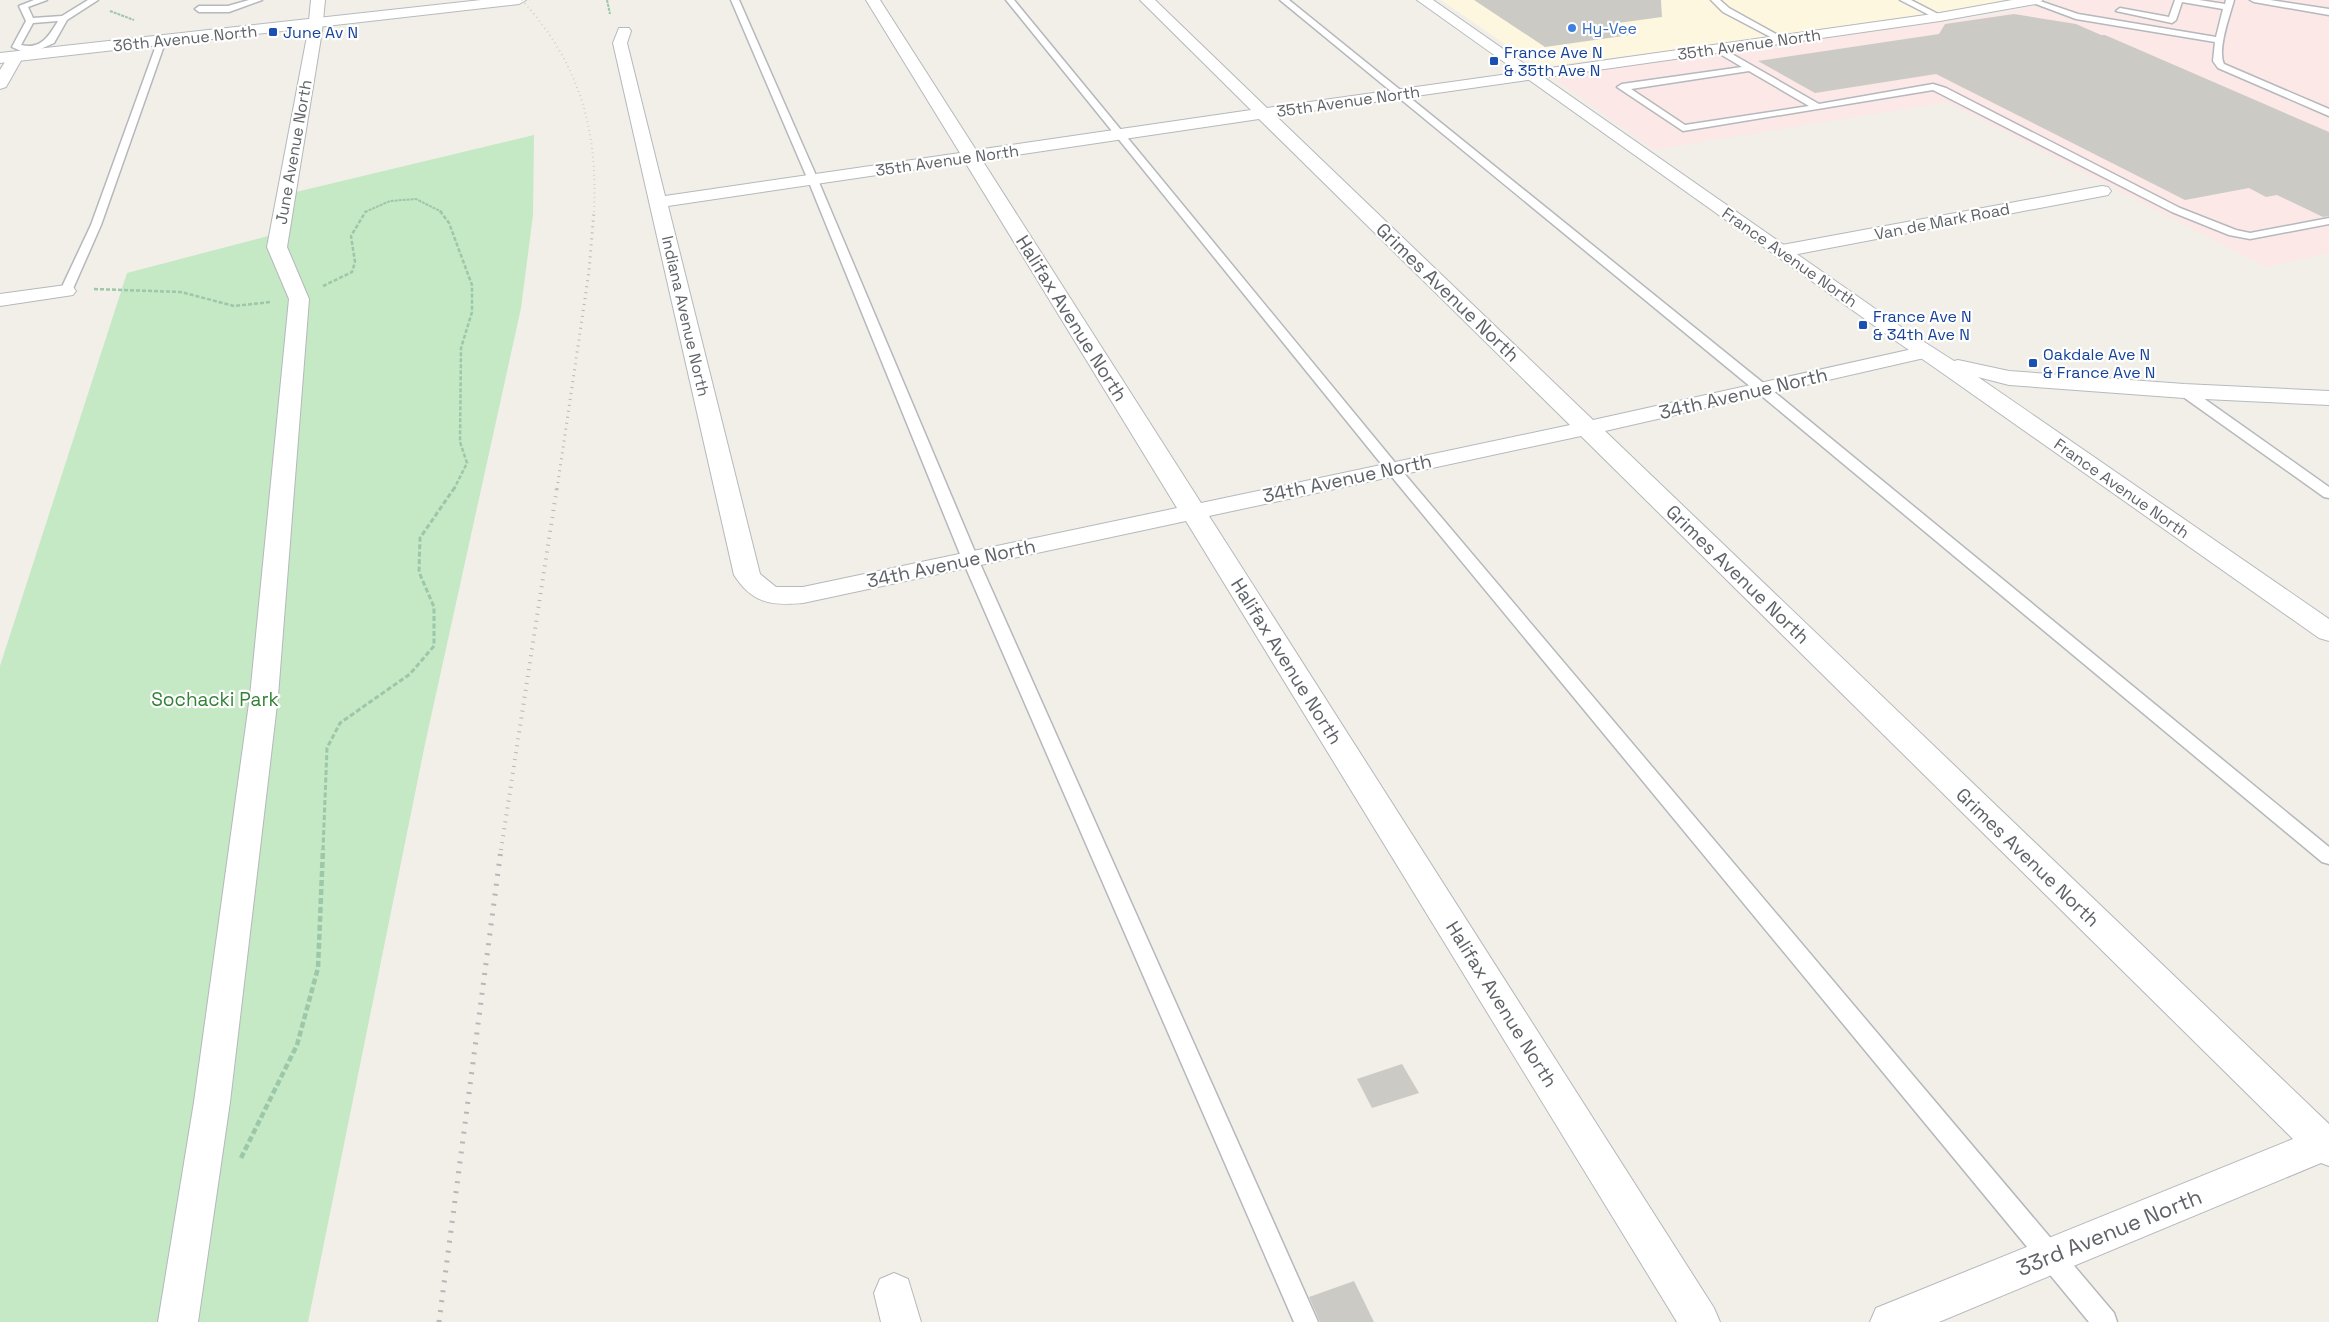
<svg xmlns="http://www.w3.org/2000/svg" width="2329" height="1322" font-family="'Space Grotesk',sans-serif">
  <rect width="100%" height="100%" fill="#f1efe8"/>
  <polygon fill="#fef7e0" points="1441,0 2002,0 1986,5 1685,49 1555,65 1531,62"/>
  <polygon fill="#fce8e6" points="2057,0 2329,0 2329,253 2266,267 1947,102 1654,150 1552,77 2000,14"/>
  <polygon fill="#c5e8c5" points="534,135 533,215 521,308 425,744 308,1322 0,1322 0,666 127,273 272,235 288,218 296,192"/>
  <g fill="#cccac5">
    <polygon points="1474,0 1661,0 1662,17 1618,23 1637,34 1545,47"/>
    <polygon points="2014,14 2076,24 2101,35 2105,35 2329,132 2329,216 2323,217 2277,195 2266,197 2249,188 2185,200 1936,74 1815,93 1758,61 1939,34 1945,24"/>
    <polygon points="1402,1064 1419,1093 1372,1108 1357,1079"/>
    <polygon points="1354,1281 1374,1322 1320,1322 1309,1297"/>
  </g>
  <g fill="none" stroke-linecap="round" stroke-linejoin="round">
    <defs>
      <g id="lane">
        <path d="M34,0h13l-19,7 5,11 29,-2 26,-16h10l-31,20 -13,23 -36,16h-6v-4l9,-4 -9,-4 14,-26 -7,-15zM58,21c-9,15 -17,29 -37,24l12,-22z"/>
        <polygon points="249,0 262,0 229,12 199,12 195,9 199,6 228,6"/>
        <polygon points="731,0 739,0 818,180 978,559 1318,1322 1294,1322 962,559 808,180"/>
        <polygon points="1006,0 1014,0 1397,465 2114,1313 2117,1322 2089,1322 1387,471"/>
        <polygon points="1280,0 1289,0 1767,386 2329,847 2329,864 2322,862 1757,392"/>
        <polygon points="1711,0 1720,0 1729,8 1787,40 1780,42 1723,12"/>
        <polygon points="1900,0 1911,0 1944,17 1937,19"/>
        <path d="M2025,0h12l41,14 138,23 7,-28 -41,-7 -6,18 -4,3 -56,-12 4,-3 49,9 6,-17h24l26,4 1,-4h8c-4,15 -17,50 -10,64l105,45v7l-111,-48 -5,-7 2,-19 -139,-23z"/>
        <polygon points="2250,0 2270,0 2329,9 2329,15 2254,2"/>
        <polygon points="162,37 166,40 101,225 72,291 66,295 62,294 60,291 91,225 158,40"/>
        <path d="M1718,46l101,58 114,-20 13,4 234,120 56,22 14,3 79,-15v6l-79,15 -21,-4 -57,-23 -239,-122 -250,41 -66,-44 5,-3 120,-17 -27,-16 -1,-2zM1749,71l60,35 -124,19 -54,-36z"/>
        <polygon points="2184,387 2189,388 2329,487 2329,498 2324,497 2179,394 2178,391"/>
      </g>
      <g id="street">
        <polygon points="311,0 325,0 322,31 287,247 309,299 278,696 230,1102 198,1322 158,1322 194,1102 250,696 289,299 267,247 308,31"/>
        <path d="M866,0h14l96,150 275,-40 -111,-110h15l112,108 673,-95 72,-13h31l-7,4 -96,17 -664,95 317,304 333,-74 7,2 4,4 -4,4 -328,75 724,693v42l-8,-3 -382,159h-69l6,-14 417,-169 -712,-703 -372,80 505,792 6,14h-43l-491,-801 -383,82c-32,3 -51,0 -69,-28l-121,-532 6,-15h10l2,3 -4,12 38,153 295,-43zM1259,119l311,306 -369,78 -219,-343zM965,162l212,346 -374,79h-27l-16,-13 -92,-368z"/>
        <polygon points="15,52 23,57 6,87 0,89 0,70 10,54"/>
        <polygon points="2102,186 2108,187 2111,191 2108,195 1782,257 1775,255 1772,251 1775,247 1782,245"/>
        <polygon points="66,285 73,287 76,291 73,295 0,306 0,294"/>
        <polygon points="894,1273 908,1279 921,1322 881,1322 874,1293 880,1279"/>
      </g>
      <g id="secondary">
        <polygon points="481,0 526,0 519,4 0,63 0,53"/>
        <polygon points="1417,0 1433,0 1907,331 1954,361 1958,360 2009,371 2184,384 2329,391 2329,405 2184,398 2009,385 1978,377 2329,619 2329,641 2319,638 1931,365 1893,339"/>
      </g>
    </defs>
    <use href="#lane" stroke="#b5b8bc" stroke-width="3"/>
    <use href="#street" stroke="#b5b8bc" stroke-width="2"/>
    <use href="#secondary" stroke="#b6babf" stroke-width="2"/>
    <g stroke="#9cc7a9" stroke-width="2" stroke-dasharray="3 1" stroke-linecap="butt">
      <polyline points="607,0 610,14"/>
      <polyline points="110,11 134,20"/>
      <polyline points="365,212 390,201 416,199 442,212"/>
    </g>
    <g stroke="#9cc7a9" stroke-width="2.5" stroke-dasharray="4 2" stroke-linecap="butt">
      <polyline points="440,211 449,223 472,285 472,312 461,348 460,442 467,463 454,489"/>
      <polyline points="323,286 352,272 355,262 351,236 366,211"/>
      <polyline points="94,289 181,292 234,306 271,302"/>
    </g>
    <polyline stroke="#9cc7a9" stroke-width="3" stroke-dasharray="5 2.5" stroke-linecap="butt" points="323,850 327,748 340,723 410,674 434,646 434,607 419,572 420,538 455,487"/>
    <polyline stroke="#9cc7a9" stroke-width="4.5" stroke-dasharray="6 3" stroke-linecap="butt" points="241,1158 297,1045 318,968 323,849"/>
    <use href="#lane" fill="#fff" fill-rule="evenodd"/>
    <use href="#street" fill="#fff" fill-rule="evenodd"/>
    <use href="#secondary" fill="#fff" fill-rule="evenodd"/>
    <path stroke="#b6b7b8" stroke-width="2" stroke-dasharray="0.5 4" stroke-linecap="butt" d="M522,0c57,63 76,128 72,212"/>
    <polyline stroke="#b6b7b8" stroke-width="3" stroke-dasharray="1 5" stroke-linecap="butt" points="557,489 589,271 594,211"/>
    <polyline stroke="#b6b7b8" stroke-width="4" stroke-dasharray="1 6" stroke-linecap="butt" points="501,850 557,487"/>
    <polyline stroke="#b6b7b8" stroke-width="5" stroke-dasharray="2 8" stroke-linecap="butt" points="439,1322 501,849"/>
  </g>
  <circle fill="#3f7fe0" stroke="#fff" stroke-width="2" cx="1572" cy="28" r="5"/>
  <g fill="#1a4fb4" stroke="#fff" stroke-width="2">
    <rect x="268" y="27" width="10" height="10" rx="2.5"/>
    <rect x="1489" y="56" width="10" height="10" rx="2.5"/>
    <rect x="1858" y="320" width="10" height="10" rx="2.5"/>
    <rect x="2028" y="358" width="10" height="10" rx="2.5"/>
  </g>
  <g text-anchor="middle" stroke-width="4.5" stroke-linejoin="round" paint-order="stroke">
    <g font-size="16" fill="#366cbe" stroke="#fff" text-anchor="start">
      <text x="1582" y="34">Hy-Vee</text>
    </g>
    <g font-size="16" fill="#164399" stroke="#fff" text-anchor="start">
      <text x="283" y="38">June Av N</text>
      <text x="1504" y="58">France Ave N<tspan x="1504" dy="18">&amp; 35th Ave N</tspan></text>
      <text x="1873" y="322">France Ave N<tspan x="1873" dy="18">&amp; 34th Ave N</tspan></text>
      <text x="2043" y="360">Oakdale Ave N<tspan x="2043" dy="18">&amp; France Ave N</tspan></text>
    </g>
    <g font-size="16" fill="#5f6368" stroke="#fff">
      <text transform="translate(185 38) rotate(-6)" y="6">36th Avenue North</text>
      <text transform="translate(1749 44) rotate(-8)" y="6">35th Avenue North</text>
      <text transform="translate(1348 101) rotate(-8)" y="6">35th Avenue North</text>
      <text transform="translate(293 152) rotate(-80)" y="6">June Avenue North</text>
      <text transform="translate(947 160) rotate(-8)" y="6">35th Avenue North</text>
      <text transform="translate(1942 221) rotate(-11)" y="6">Van de Mark Road</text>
      <text transform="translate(1790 257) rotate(35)" y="6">France Avenue North</text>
      <text transform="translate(686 316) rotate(77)" y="6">Indiana Avenue North</text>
      <text transform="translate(2122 488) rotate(35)" y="6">France Avenue North</text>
    </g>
    <g font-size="19" fill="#5f6368" stroke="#fff">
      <text transform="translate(1448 292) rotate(44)" y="7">Grimes Avenue North</text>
      <text transform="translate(1072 318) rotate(58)" y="7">Halifax Avenue North</text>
      <text transform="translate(1743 393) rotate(-13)" y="7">34th Avenue North</text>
      <text transform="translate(1347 478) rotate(-12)" y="7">34th Avenue North</text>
      <text transform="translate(951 563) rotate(-12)" y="7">34th Avenue North</text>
      <text transform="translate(1738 574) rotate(44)" y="7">Grimes Avenue North</text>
      <text transform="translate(1287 661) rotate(58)" y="7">Halifax Avenue North</text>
      <text transform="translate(2028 857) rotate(44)" y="7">Grimes Avenue North</text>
      <text transform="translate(1502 1004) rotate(58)" y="7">Halifax Avenue North</text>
    </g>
    <g font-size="19" fill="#348238" stroke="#fff">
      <text x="215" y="706">Sochacki Park</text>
    </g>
    <g font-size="22" fill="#5f6368" stroke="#fff">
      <text transform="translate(2109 1232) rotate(-22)" y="8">33rd Avenue North</text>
    </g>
  </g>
</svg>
